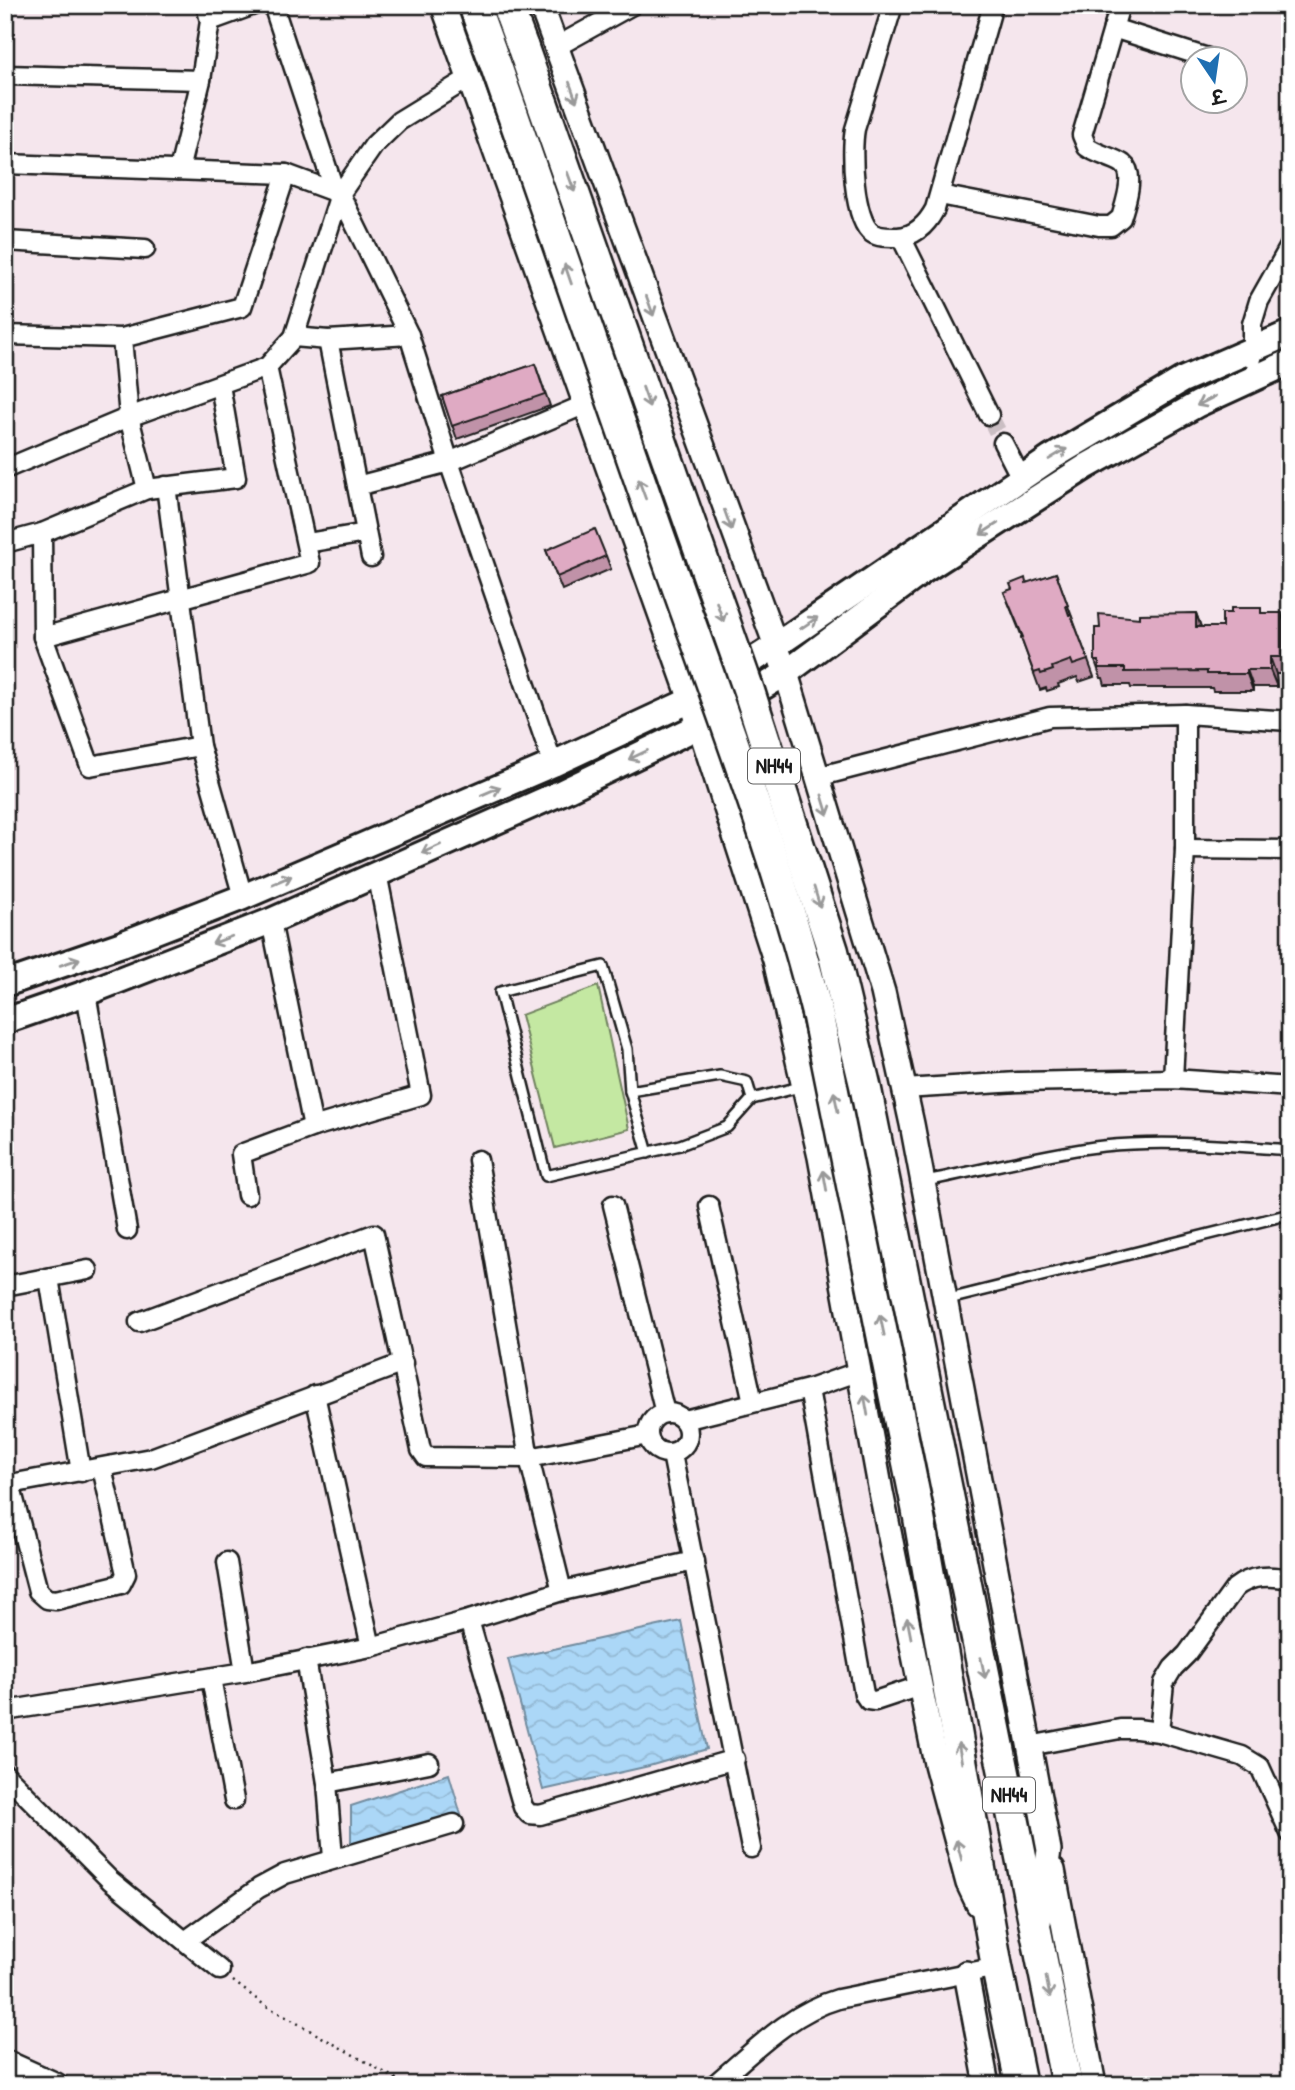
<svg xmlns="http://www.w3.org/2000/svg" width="1295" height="2090" font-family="'Patrick Hand','Playpen Sans Deva',sans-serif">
  <defs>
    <pattern id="water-waves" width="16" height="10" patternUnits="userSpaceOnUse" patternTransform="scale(1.75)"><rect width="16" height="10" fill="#abd7f7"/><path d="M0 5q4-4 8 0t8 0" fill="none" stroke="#93b8d3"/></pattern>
  </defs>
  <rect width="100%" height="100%" fill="#f5e6ed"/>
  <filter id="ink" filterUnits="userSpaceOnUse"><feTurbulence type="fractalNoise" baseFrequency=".0143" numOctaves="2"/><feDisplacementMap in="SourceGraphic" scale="14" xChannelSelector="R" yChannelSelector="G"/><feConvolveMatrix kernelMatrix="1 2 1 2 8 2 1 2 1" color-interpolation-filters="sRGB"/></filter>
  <g filter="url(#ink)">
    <polygon fill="#c4e8a2" stroke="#70825f" stroke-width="2" points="598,986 629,1129 555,1148 521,1015"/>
    <g fill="url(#water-waves)" stroke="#728c9f" stroke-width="2">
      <polygon points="681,1621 707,1749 649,1766 543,1790 508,1659"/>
      <polygon points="449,1774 462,1818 427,1830 351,1846 351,1806"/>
    </g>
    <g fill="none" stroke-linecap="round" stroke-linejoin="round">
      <polyline stroke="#cabec3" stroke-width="18" stroke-dasharray="18 9" stroke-linecap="butt" points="989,415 1003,443"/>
      <defs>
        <g id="service">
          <polyline points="630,1091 720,1076 747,1082 752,1099"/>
          <polyline points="648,1153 630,1091 627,1049 603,966 500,992 546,1176 680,1145 727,1127 752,1099 804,1086"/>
          <path d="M925,1181c58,-11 120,-28 178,-35 59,-6 117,-1 176,3l11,5"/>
          <polyline points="945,1300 1290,1214"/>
        </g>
        <g id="minor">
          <polyline points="273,5 335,192"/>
          <path d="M893,5l-38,124c-4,21 -2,91 17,104 7,5 18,4 26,4 18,-1 29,-13 37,-28l58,-204"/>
          <polyline points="210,21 254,5"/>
          <polyline points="1113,28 1214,60"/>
          <polyline points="556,47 632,5"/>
          <polyline points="5,75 201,80 210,21 206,5"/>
          <polyline points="5,164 286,174 340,194 409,335 449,462 553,764"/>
          <polyline points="179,170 201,80"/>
          <path d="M940,195l159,31h12l10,-8c4,-13 15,-44 2,-54 -10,-7 -25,-9 -36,-17l-5,-12 38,-130"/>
          <polyline points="901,237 989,415"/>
          <polyline points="5,241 145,249"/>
          <polyline points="5,335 122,338 242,307 286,174"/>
          <polyline points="294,337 328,340 409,335"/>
          <polyline points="122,338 129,417 147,489"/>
          <polyline points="328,340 371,557"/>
          <polyline points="1252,359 1252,324 1259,301 1290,246"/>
          <polyline points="1003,443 1021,478"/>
          <polyline points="5,469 129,417 267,367 294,337 340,194 374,145 399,121 469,78"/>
          <polyline points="166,486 200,746 243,897"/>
          <polyline points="357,486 449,462 586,404"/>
          <polyline points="42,533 43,637 310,563 267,367"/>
          <polyline points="5,543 42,533 147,489 236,478 220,385"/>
          <polyline points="307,543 366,533"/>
          <polyline points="43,637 90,766 200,746"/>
          <polyline points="1185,714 1290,721"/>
          <polyline points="817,777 1050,717 1185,714 1185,849 1173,1079"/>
          <polyline points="1185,849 1290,850"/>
          <polyline points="271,921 313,1127 421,1095 377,873"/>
          <polyline points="86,993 127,1230"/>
          <polyline points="904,1089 1018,1082 1173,1079 1290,1087"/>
          <polyline points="478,1160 529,1458 562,1591"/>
          <polyline points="247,1195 241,1154 313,1127"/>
          <polyline points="613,1205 665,1413"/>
          <polyline points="709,1206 753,1402"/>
          <polyline points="49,1278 81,1472"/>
          <polyline points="5,1286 88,1270"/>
          <polyline points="139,1322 374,1234 421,1450 426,1457 529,1458 648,1435"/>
          <polyline points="809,1389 864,1694 868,1700 875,1701 920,1686"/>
          <polyline points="315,1395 371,1647"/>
          <circle cx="668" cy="1433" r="20"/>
          <polyline points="684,1420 809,1389 860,1371"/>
          <polyline points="672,1454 751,1848"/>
          <polyline points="10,1484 38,1591 47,1599 56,1600 121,1584 126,1574 102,1468"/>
          <polyline points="5,1485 151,1458 403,1363"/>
          <polyline points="694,1561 562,1591 469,1620 523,1807 529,1814 540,1815 735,1759"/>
          <polyline points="227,1562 245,1672"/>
          <polyline points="306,1659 327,1783 333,1858"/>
          <polyline points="211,1678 234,1800"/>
          <polyline points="5,1711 245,1672 371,1647 469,1620"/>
          <path d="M1159,1732l5,-49 9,-15 14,-14 48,-66c16,-13 34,-13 55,-9"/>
          <polyline points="1029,1746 1120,1729 1137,1729 1159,1732 1242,1756 1260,1767 1290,1833"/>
          <polyline points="5,1774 110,1880 220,1970"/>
          <polyline points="327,1783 429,1763"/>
          <polyline points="185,1941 259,1888 285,1874 454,1824"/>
          <path d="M714,2085c38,-32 75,-72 124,-86l159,-32"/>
        </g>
        <g id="tertiary">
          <polyline points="443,5 691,700 775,960 820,1157 881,1492 936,1764 968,1883 978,1904"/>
          <polyline points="541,5 786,673 883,992 912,1124 1049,1850 1039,1923"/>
          <polyline points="1053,1870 1094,2085"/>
          <polyline points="966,1973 987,2085"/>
          <polyline points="5,2062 56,2085"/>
        </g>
        <g id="secondary">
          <polyline points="5,984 122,944 243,897 553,764 691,700 775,646 1051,458 1182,380 1290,333"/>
          <polyline points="5,1021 86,993 271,921 560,793 699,726 786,673 923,571 1087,466 1198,404 1290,362"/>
        </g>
        <g id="trunk">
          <polyline points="474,5 495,63"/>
          <polyline points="507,5 523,48"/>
          <polyline points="950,1505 1067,2085"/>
          <polyline points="918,1512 997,1967 1021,2085"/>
        </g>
      </defs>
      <use href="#service" stroke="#1c1c1c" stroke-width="14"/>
      <use href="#minor" stroke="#1c1c1c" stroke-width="23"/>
      <use href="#tertiary" stroke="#1c1c1c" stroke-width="28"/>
      <use href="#secondary" stroke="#1c1c1c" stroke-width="30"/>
      <use href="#trunk" stroke="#1c1c1c" stroke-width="35"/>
      <polyline stroke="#1c1c1c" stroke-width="2.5" stroke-dasharray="2 5" stroke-linecap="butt" points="233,1981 263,2004 407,2085"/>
      <use href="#service" stroke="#fff" stroke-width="9"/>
      <use href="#minor" stroke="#fff" stroke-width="18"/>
      <use href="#tertiary" stroke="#fff" stroke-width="23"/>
      <use href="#secondary" stroke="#fff" stroke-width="24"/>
      <use href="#trunk" stroke="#fff" stroke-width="30"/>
      <defs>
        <g id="trunk-bridge">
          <polyline points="523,48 749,691 833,951 865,1085 950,1505"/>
          <path d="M495,63c59,169 116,338 176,506 52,148 109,295 147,448l100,495"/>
        </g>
      </defs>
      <use href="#trunk-bridge" stroke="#1c1c1c" stroke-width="35" stroke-linecap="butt"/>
      <use href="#trunk-bridge" stroke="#fff" stroke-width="30"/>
    </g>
    <g fill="#c092a8" stroke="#1c1c1c" stroke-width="2">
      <polygon points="535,364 550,406 457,439 442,396"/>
      <polygon points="546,550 606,556 611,569 562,590"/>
      <polygon points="1056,573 1094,677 1079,682 1077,677 1058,684 1059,687 1047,691 1046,688 1040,690 1021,638 1022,637 1004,592"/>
      <polygon points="1196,613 1201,627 1222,627 1262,613 1288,629 1288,674 1276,674 1277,687 1253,687 1253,691 1213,691 1212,688 1131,688 1130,685 1105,685 1103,678 1101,678 1095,661 1100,628 1139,618"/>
    </g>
    <g fill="#9c7788" stroke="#1c1c1c" stroke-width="2">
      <polygon points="1196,613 1202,630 1196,627"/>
      <polygon points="1282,613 1288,629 1288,674 1282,657"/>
      <polygon points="1270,657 1276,674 1277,687 1270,670"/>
      <polygon points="1247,670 1253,687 1253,691 1247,674"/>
    </g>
    <g fill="#dfaac3" stroke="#1c1c1c" stroke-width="2">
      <polygon points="535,364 545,394 452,426 442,396"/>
      <polygon points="595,529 606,556 557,577 546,550"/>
      <polygon points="1056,573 1068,606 1066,606 1069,615 1071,615 1088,660 1073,665 1071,660 1052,667 1053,670 1041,674 1040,671 1034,673 1021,638 1023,637 1004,592 1012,589 1010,584 1025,578 1026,583"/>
      <polygon points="1231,608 1261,608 1261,613 1282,613 1282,657 1270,657 1270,670 1247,670 1247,674 1207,674 1207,671 1125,672 1125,668 1099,668 1099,661 1095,661 1095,628 1100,628 1099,614 1139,618 1139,614 1196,613 1196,627 1222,627 1222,613 1231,613"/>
    </g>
    <defs><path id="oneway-shaft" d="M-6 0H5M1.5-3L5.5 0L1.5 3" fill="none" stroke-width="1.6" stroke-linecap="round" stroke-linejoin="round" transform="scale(1.75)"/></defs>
    <g stroke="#999">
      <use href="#oneway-shaft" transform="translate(573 92) rotate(70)"/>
      <use href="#oneway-shaft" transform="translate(571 182) rotate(70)"/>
      <use href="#oneway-shaft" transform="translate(568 274) rotate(-109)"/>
      <use href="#oneway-shaft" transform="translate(650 306) rotate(70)"/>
      <use href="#oneway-shaft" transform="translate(646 397) rotate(71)"/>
      <use href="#oneway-shaft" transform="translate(1206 401) rotate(153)"/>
      <use href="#oneway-shaft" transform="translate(1058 454) rotate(-31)"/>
      <use href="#oneway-shaft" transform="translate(642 489) rotate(-110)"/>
      <use href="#oneway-shaft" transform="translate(728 520) rotate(70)"/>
      <use href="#oneway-shaft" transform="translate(989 529) rotate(147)"/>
      <use href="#oneway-shaft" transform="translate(720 612) rotate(71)"/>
      <use href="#oneway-shaft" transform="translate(809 623) rotate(-34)"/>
      <use href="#oneway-shaft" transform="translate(638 755) rotate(154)"/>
      <use href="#oneway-shaft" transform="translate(491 791) rotate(-23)"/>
      <use href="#oneway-shaft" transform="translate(825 805) rotate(73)"/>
      <use href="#oneway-shaft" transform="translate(431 849) rotate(156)"/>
      <use href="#oneway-shaft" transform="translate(282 880) rotate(-23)"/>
      <use href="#oneway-shaft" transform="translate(817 897) rotate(73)"/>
      <use href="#oneway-shaft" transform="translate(222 940) rotate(159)"/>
      <use href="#oneway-shaft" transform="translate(70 962) rotate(-19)"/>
      <use href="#oneway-shaft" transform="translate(836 1102) rotate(-102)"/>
      <use href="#oneway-shaft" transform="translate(825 1181) rotate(-100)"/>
      <use href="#oneway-shaft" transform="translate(882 1325) rotate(-102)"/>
      <use href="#oneway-shaft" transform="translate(866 1405) rotate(-100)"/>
      <use href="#oneway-shaft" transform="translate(909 1628) rotate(-101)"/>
      <use href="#oneway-shaft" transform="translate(983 1668) rotate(78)"/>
      <use href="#oneway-shaft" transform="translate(960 1753) rotate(-100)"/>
      <use href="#oneway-shaft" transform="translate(959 1850) rotate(-105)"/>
      <use href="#oneway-shaft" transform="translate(1048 1987) rotate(79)"/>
    </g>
  </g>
  <g text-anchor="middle" stroke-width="7" stroke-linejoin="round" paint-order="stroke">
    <g fill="#fff" stroke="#606060" stroke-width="2">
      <rect x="748" y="748.5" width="52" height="35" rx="5"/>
      <rect x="983" y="1777.5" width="52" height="35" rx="5"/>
    </g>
    <g font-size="21" font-weight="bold" fill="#1c1c1c">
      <text x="774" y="773">NH44</text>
      <text x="1009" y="1802">NH44</text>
    </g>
  </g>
  <rect width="1295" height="2090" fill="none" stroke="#fff" stroke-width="28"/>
  <rect x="14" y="14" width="1267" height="2062" fill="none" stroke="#1c1c1c" stroke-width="2.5" filter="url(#ink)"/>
  <g transform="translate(1214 80) rotate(167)"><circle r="33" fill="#ffffff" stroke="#a4a4a4" stroke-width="2"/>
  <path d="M0-5L12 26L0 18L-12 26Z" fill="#1f6fb2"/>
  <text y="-10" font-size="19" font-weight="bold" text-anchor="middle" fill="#1c1c1c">उ</text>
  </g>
</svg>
